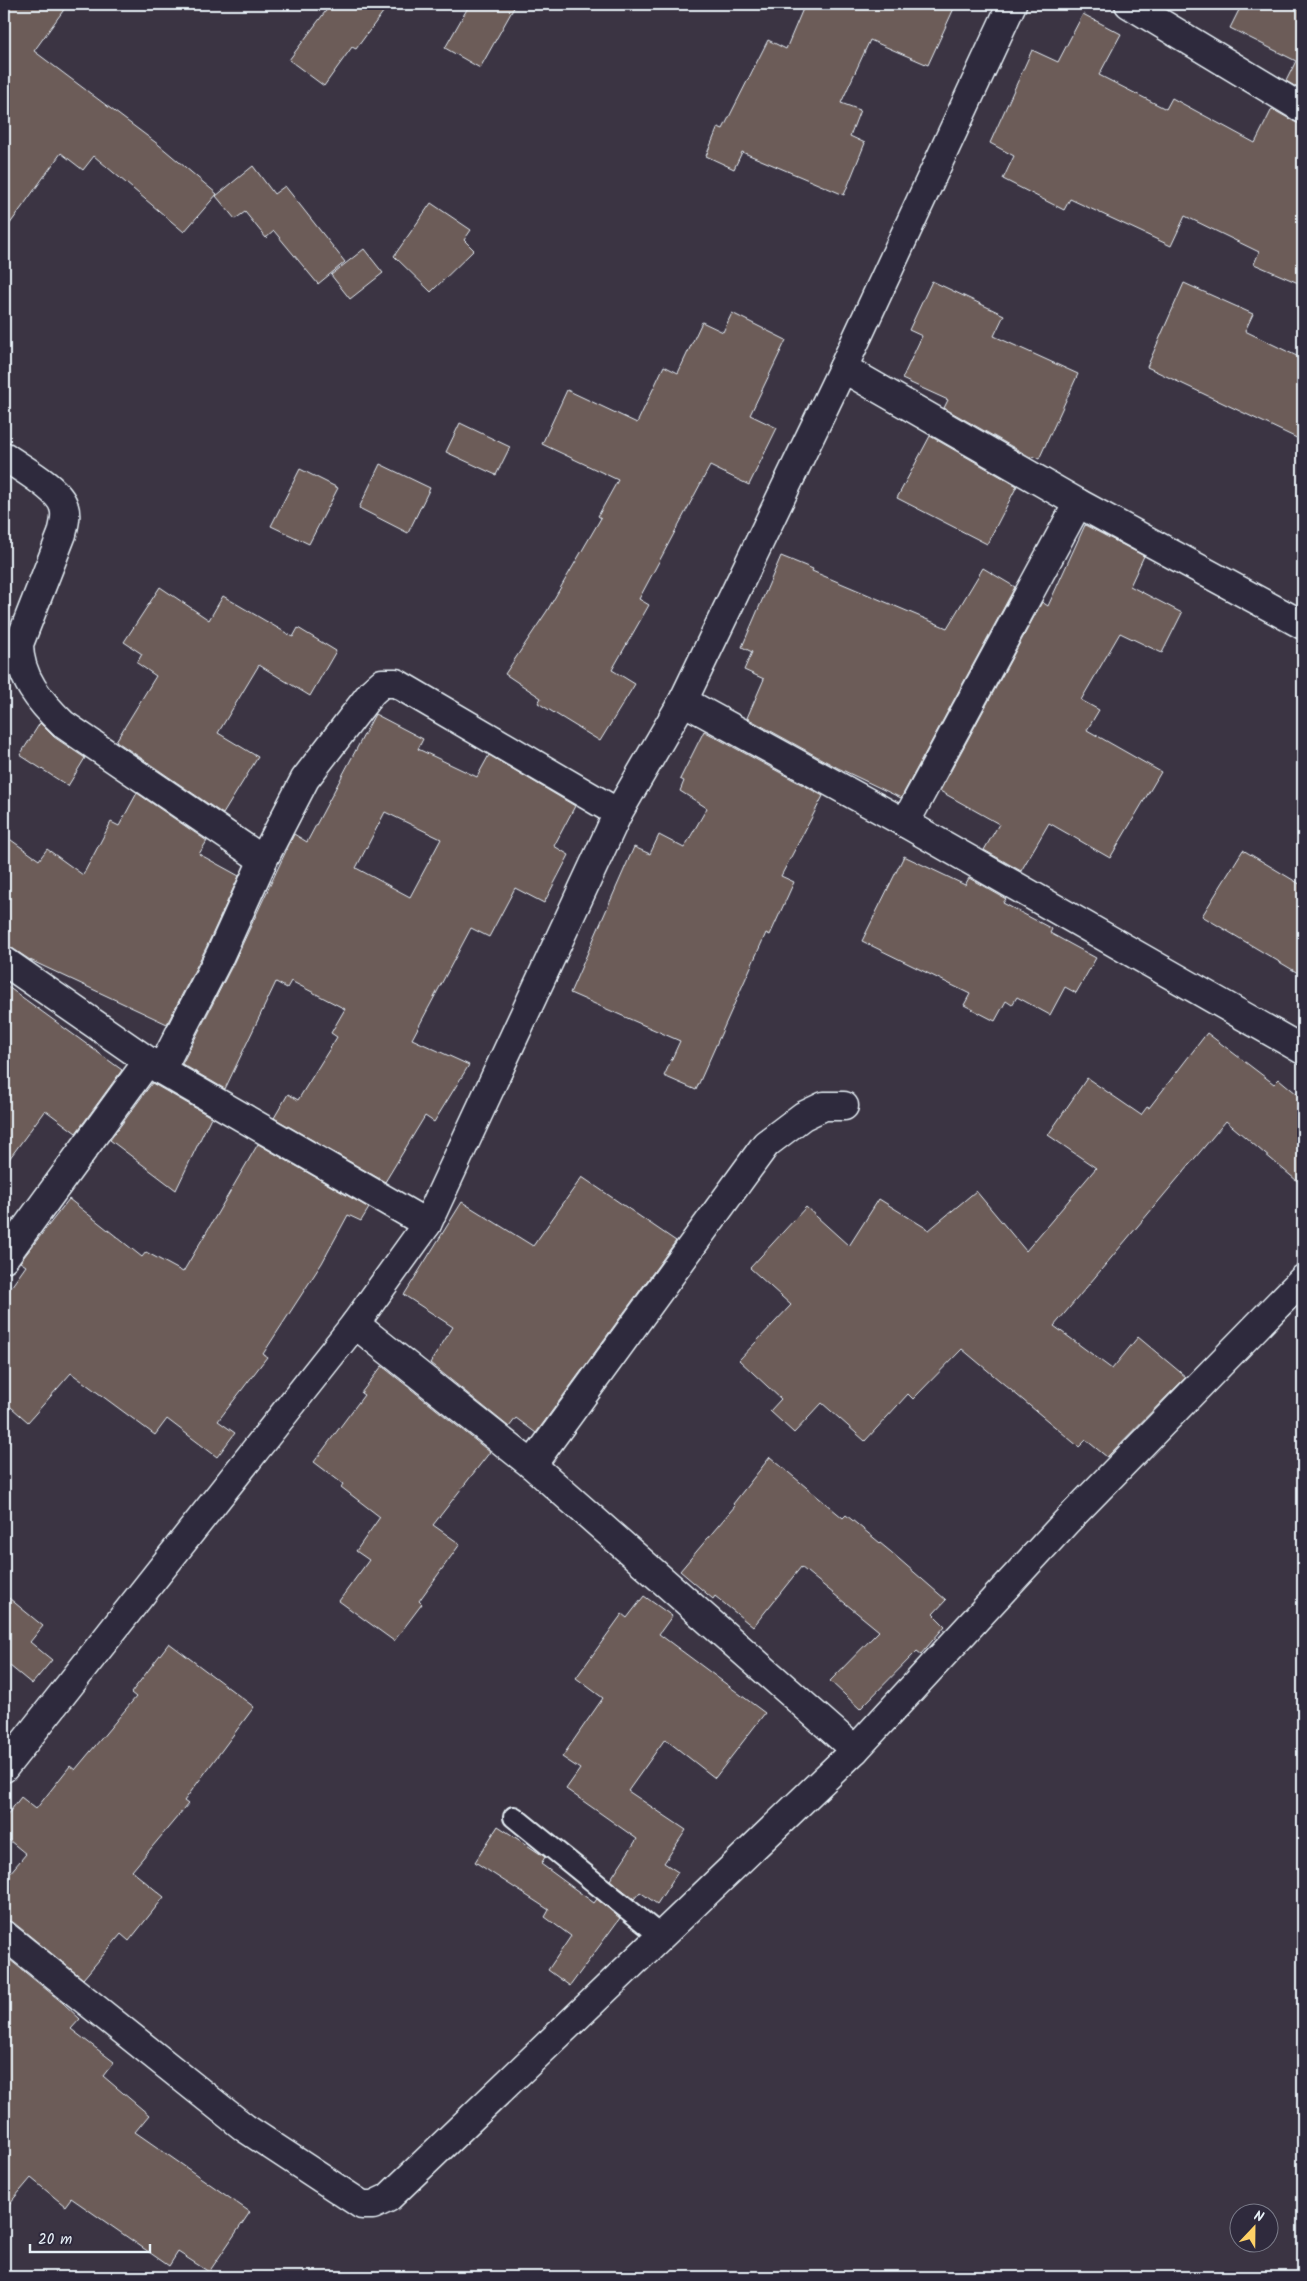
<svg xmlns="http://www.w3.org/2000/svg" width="1307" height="2281" font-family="Kalam,sans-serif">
  <rect width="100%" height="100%" fill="#3b3443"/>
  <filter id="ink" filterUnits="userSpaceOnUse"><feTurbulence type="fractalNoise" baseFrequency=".02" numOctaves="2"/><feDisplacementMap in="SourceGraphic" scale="10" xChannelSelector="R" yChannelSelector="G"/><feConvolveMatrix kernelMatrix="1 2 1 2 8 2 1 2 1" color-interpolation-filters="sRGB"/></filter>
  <g filter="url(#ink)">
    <g fill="#6c5b59" stroke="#e8f1f8" fill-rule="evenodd">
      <polygon points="4,4 68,4 34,51 159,145 217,194 184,232 94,156 83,170 61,153 4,232"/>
      <polygon points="331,4 389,4 356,49 352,47 324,86 289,60"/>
      <polygon points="470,4 516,4 480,68 445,48"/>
      <polygon points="805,4 956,4 928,65 870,40 841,103 860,110 850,136 865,143 844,195 742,152 734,169 706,156 718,127 723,129 768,40 786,49"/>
      <polygon points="1242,4 1303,4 1303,91 1286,81 1296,61 1230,28"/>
      <polygon points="1083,14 1121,34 1099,75 1166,109 1172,98 1255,143 1272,109 1295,122 1303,125 1303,285 1254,264 1259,252 1185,216 1171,246 1070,199 1064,210 1003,179 1014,156 990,143 1032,50 1058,62"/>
      <polygon points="253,166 274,194 285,186 345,262 318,284 274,231 266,238 245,212 235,219 216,196"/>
      <polygon points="431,203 471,230 464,240 474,250 431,292 394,256"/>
      <polygon points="364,249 383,273 350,299 331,275"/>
      <polygon points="932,281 1004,315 994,336 1078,374 1039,459 1033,456 1032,458 944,408 948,400 902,379 922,336 909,330"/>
      <polygon points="1184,283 1253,314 1245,331 1303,359 1303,441 1147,367"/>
      <polygon points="732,313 786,340 750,415 777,428 749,485 710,466 639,599 649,605 612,670 635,684 600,741 538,703 541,698 505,674 547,611 601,518 598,516 618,480 542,444 567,390 637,423 664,366 678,373 702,322 723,332"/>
      <polygon points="460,423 510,447 496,475 446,452"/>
      <polygon points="930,436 1017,486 987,544 897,498"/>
      <polygon points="380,464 430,488 408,533 359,508"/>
      <polygon points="300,469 338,488 309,544 271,526"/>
      <polygon points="1085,525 1144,556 1130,586 1182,613 1162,653 1120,633 1081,700 1099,710 1087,730 1161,772 1110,858 1049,823 1021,871 984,850 999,824 940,791 1042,602 1048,606"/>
      <polygon points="781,556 813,569 812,571 947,628 983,568 1015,587 901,798 838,768 747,718 764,679 744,670 752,652 742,647"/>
      <polygon points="160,587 209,620 223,596 293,637 298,628 336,651 310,696 259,665 218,733 258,757 223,814 116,741 156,676 137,663 142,654 124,642"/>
      <path d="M375,714l48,25 -5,10 59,28 12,-22 86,51 -21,40 15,9 -25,48 -29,-15 -26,49 -18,-9 -59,111 57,26 -35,57 -9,-6 -40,66 -111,-64 14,-24 10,6 39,-63 -6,-4 14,-24 -54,-28 -4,7 -11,-6 -51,107 -43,-25 52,-102 60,-128 13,8zM385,812l56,27 -31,58 -54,-29z"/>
      <polygon points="40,723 54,737 85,758 68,786 20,755"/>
      <polygon points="704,731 823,796 781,876 794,882 770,935 766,933 696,1090 664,1076 680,1041 570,993 634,847 650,854 659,835 684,848 707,808 680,791 684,781 680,779"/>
      <polygon points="137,793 207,841 199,854 239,876 206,948 167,1024 30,960 12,948 4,946 4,835 39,860 47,849 83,875 111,822 119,826"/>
      <polygon points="1243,850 1303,886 1303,976 1202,916"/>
      <polygon points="904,856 965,885 969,878 1006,899 1003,903 1052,929 1050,933 1096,958 1076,993 1065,987 1050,1015 1017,997 1012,1005 1006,1001 995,1021 964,1005 970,994 862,941"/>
      <polygon points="4,984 122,1070 76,1133 45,1110 4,1166"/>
      <polygon points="1207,1033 1274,1084 1279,1079 1303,1099 1303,1186 1226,1121 1054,1326 1112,1369 1138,1337 1186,1377 1107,1457 1086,1440 1079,1447 962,1349 913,1399 908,1394 865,1441 822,1403 794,1433 770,1411 781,1399 739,1360 791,1305 750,1268 806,1207 849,1246 879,1199 929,1230 976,1191 1026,1251 1096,1168 1048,1135 1087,1078 1141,1115 1147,1107 1149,1108"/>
      <polygon points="152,1083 211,1117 176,1190 110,1140"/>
      <polygon points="258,1144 369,1208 361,1221 348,1215 322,1263 263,1354 267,1357 218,1421 235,1433 217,1457 167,1419 155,1435 71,1373 28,1422 4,1401 4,1297 26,1266 20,1262 69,1199 142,1257 146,1252 183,1272"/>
      <polygon points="582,1177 676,1241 536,1433 516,1418 509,1427 430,1363 453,1327 404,1295 462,1202 533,1246"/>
      <polygon points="382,1366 490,1452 433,1525 460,1544 419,1601 422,1604 394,1641 339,1601 369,1560 356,1551 380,1517 341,1487 343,1484 314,1462 364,1395 361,1393"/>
      <polygon points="770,1457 843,1518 846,1515 891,1552 946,1600 933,1614 945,1626 921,1654 917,1651 860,1709 830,1681 879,1631 801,1567 753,1627 715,1596 713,1599 680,1571 735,1506 733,1504"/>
      <polygon points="4,1594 43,1626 30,1642 52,1660 32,1684 10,1666 4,1674"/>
      <polygon points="644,1596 672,1616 659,1634 765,1713 715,1778 665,1739 628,1791 686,1830 664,1863 678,1872 657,1904 640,1892 634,1899 610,1880 637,1839 566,1789 580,1769 562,1757 603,1698 576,1678 622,1614 627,1618"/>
      <polygon points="169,1643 254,1707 184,1801 188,1804 132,1871 164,1897 129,1941 121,1934 83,1979 14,1923 4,1920 4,1880 26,1854 4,1836 4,1819 21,1797 36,1809 70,1766 75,1770 136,1697 131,1693"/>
      <polygon points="498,1826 545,1857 541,1864 594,1903 597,1899 620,1918 570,1986 548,1970 571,1936 545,1917 549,1910 475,1862"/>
      <polygon points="4,1955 63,2003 80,2019 71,2029 114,2062 103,2076 149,2115 135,2132 250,2212 209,2272 178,2252 169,2266 71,2198 65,2206 31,2178 4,2210"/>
    </g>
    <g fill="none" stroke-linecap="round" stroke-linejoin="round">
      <defs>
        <polyline id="service" points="514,1817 662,1937"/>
        <g id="minor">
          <polyline points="1129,4 1303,109"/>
          <polyline points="843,368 1078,503 1303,625"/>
          <path d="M4,456c15,11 55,32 60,51 3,9 0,18 -2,27l-43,110c0,33 21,58 44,80l200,136"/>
          <polyline points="683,701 905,823 1303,1050"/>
          <polyline points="905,823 1078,503"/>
          <polyline points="4,961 161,1070 427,1224"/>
          <polyline points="161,1070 220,955 263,860 305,779 372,692 382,683 396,683 618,813"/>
          <polyline points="4,1258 148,1061"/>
          <polyline points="355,1324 532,1465 855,1750"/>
          <polyline points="532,1465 766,1144 803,1116 824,1106 844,1106"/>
          <polyline points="4,1935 245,2128 362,2205 373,2205 388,2198 855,1750 1066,1522 1303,1279"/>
        </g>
        <polyline id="tertiary" points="4,1768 355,1324 427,1224 618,813 683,701 843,368 1012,4"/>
      </defs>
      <use href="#service" stroke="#e8f1f8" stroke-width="24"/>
      <use href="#minor" stroke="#e8f1f8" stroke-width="31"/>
      <use href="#tertiary" stroke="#e8f1f8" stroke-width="31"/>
      <use href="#service" stroke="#2f2a3d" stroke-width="20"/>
      <use href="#minor" stroke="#2f2a3d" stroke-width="28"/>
      <use href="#tertiary" stroke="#2f2a3d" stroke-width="28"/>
    </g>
  </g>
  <rect width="1307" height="2281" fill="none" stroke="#2f2a3d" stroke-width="20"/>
  <rect x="10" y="10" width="1287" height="2261" fill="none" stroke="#e8f1f8" stroke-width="2" filter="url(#ink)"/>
  <g transform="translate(1254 2228) rotate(22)"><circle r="24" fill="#2f2a3d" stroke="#797a88"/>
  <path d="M0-4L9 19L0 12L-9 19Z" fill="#ffd166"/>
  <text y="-8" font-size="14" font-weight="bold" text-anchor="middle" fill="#e8f1f8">N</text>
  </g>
  <path d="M30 2244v8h120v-8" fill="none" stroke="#e8f1f8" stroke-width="2.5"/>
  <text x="38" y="2244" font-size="15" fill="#e8f1f8" stroke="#2f2a3d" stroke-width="4" paint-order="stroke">20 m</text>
</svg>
